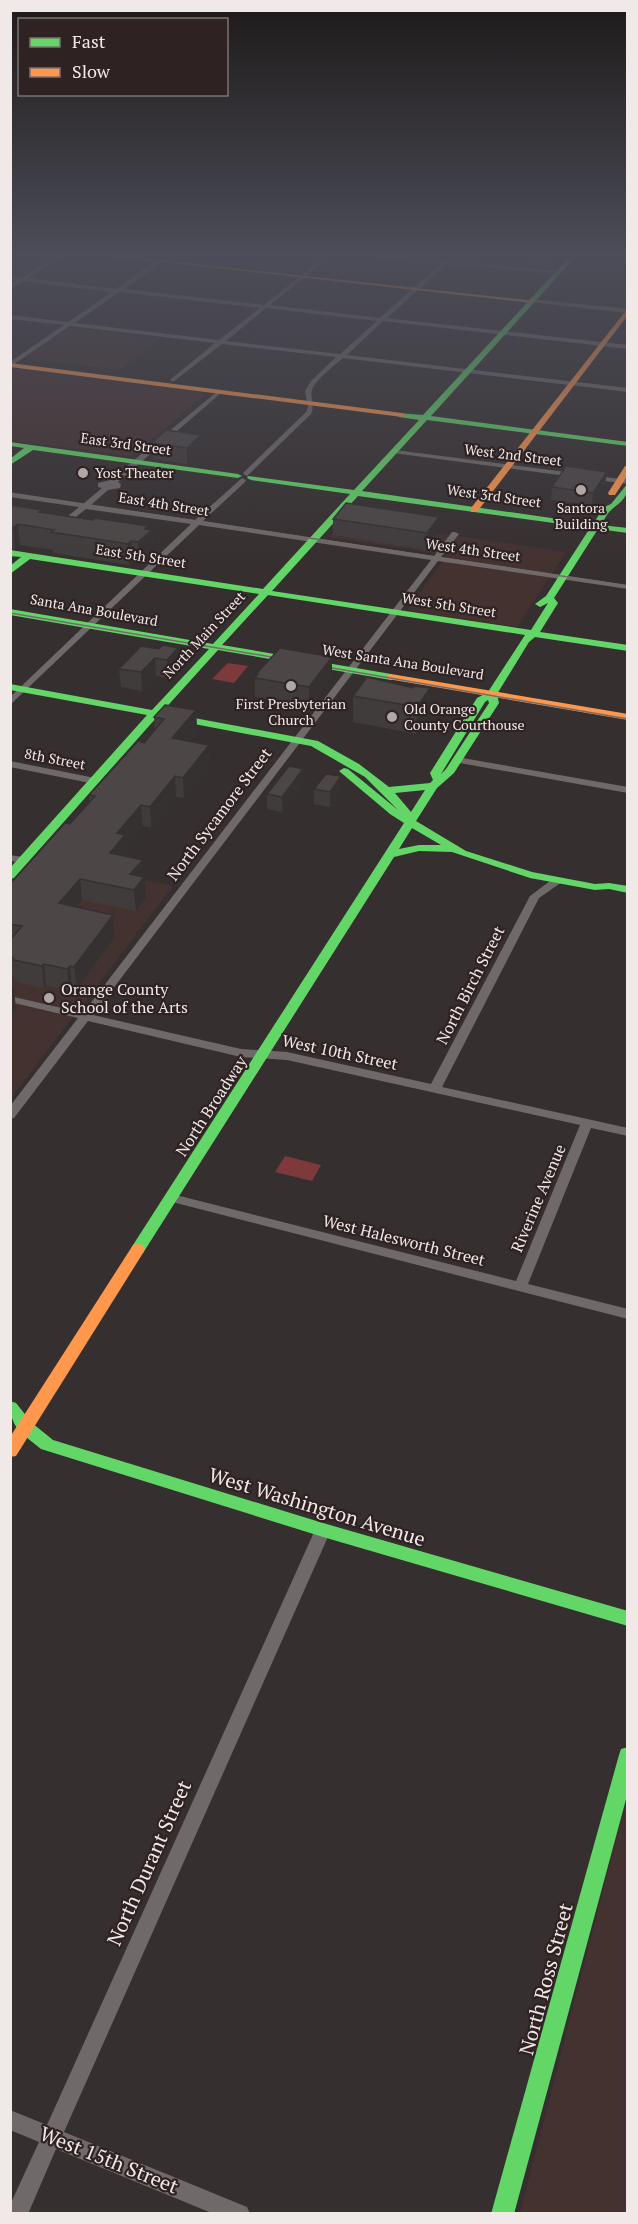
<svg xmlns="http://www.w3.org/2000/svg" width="638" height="2224" font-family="'PT Serif',serif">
  <rect width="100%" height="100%" fill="#362f2f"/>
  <g fill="#443231">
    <polygon points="69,328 159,339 120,370 24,358"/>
    <polygon points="11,368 200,392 204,396 131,456 11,440"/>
    <polygon points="345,519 566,552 517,627 407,610 447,555 329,537"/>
    <polygon points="44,860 173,886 11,1098 11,898"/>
    <polygon points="627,1798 627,2213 520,2213"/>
  </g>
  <g fill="#7e393a">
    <polygon points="228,663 248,666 234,683 212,679"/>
    <polygon points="285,1156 321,1165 312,1181 275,1172"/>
  </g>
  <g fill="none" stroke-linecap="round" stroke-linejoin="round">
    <g fill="#6f6969" fill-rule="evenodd">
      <path d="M61,254h6l-39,24 88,11c18,-12 42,-35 65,-35l-23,11 -34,24 140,16 64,-51h5l-63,51 110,13 61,-55 -72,-7 -2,-2 77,6 7,-6h5l-6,7 107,10 2,3 -112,-10 -60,54 241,27v4l-245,-28 -36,34 281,33v4l-285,-34c-8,7 -29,23 -31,32 -2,9 3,15 -1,24l-64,62 -4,-2 1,-2 62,-60 2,-5 -3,-16 6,-10 25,-24 -114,-13 -49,38 -3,-2 1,-1 44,-36 -145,-17 -60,41v-5l54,-37 -54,-6v-4l58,7 44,-30 -89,-11 -13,8v-5l7,-3 -7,-1v-4l11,2zM119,292l141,16 -41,32 -144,-17zM266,308l111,13 -37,33 -114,-13z"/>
      <polygon points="623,254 628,254 628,256 624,255"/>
      <polygon points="532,299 628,309 628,313 530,302"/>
      <polygon points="219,390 222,392 221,393 118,482 121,484 120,488 108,490 91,505 195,520 242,478 246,480 245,482 203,521 434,556 452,532 455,532 459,534 441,557 628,585 628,589 438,561 93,1015 241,1049 287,1052 431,1084 530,896 554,878 562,878 562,882 539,898 442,1087 628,1128 628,1136 591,1128 528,1284 628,1309 628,1319 172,1202 166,1198 172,1194 516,1281 580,1125 287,1060 241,1057 88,1021 14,1118 10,1119 10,1106 78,1018 10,1002 10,996 83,1013 431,560 199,525 10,705 10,697 191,524 86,509 59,530 56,530 56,526 79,507 10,497 10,493 83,504 102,488 98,487 98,483 110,480"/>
      <polygon points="395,450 628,480 628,484 393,453 392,452"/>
      <polygon points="457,757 628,787 628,793 454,762 454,758"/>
      <polygon points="10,761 95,778 100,781 95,784 10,767"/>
      <polygon points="10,855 29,858 30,860 25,863 10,861"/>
      <polygon points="323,1524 328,1526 331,1530 64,2132 247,2207 250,2214 214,2214 56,2149 28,2214 10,2214 10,2205 39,2142 10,2130 10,2110 47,2125 315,1530 318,1526"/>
    </g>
    <g fill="#63d668" fill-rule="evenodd">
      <path d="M572,254h6l-147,162 197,26v4l-201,-26 -65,71 231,33 11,-17 7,-3 17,-21c0,16 -8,19 -18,28 -4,4 -6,10 -9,14l27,3v5l-30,-4 -44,69 4,5 -18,29 88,13v6l-93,-14 -6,5 -32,52 2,9 -45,70 -17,15 -21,33 50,30 66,21 63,12 14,-1 19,3v7l-19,-4 -14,1 -65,-12 -78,-26 -33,-1 -25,6 -251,396h-10l-2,-4 2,-4 271,-422 -14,-9 -51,-43 5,-3 4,1 50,41 -33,-33 -54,-31 -154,-29 -143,161 -4,1v-11l137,-153 -137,-25v-6l142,26 57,-61 -199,-34v-6l203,35 46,-50 -229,-35 -20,15v-8l11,-9 -11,-1v-6l253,39 87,-95 -99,-14 -4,-2 1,-2 106,14 65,-70 -20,-3v-4l24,2zM358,496l232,32 -44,68 -11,8 5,3 8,-4 -17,27 -259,-39zM268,595l257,40 -37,57 -11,6 -47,75 3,7 -3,3 -41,4 -30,-23 -41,-23 -156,-29 56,-62 173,30 5,-3 -5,-3 -169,-29zM488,700l1,3 -43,66 -5,5 44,-72zM425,790l-14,22 -16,-19zM412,828l29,17h-22l-20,4z"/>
      <polygon points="10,442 238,474 242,476 238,478 33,450 10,465 10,459 24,448 10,446"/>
      <path d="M10,1401l6,2 16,20 21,17 270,83 305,88v15l-305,-89 -282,-88c-20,-17 -31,-20 -31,-48z"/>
      <polygon points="628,1747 628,1792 514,2214 491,2214 619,1755 621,1749"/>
    </g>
    <g fill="#ff974d" fill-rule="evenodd">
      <polygon points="89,254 105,254 535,301 532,303"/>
      <polygon points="628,308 628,315 477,512 471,512 471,508"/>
      <polygon points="10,363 402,413 406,415 402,417 10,367"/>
      <polygon points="625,466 628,466 628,475 615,495 609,495 608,493"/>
      <polygon points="391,674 628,714 628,720 388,679 386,677"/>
      <polygon points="138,1244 143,1245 145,1249 143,1253 16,1456 10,1457 10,1437 133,1245"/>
    </g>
    <g stroke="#726b6b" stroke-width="1.5">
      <polyline points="10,493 628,586"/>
      <polyline points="10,613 289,660"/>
      <polyline points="315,665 628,719"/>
    </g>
  </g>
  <g fill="#413c3c">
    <polygon points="561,255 550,268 531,266 531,257"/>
    <polygon points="201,435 201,451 187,464 153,459 152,443"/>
    <polygon points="607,472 605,484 592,505 551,500 552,487"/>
    <polygon points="10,505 42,510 42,513 152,530 153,550 140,563 132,562 129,565 53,553 53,550 20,545 15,549 10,548"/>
    <polygon points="333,519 438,534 426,550 333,535"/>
    <polygon points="178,648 179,666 168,678 156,676 142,691 121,687 119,669 159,649"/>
    <polygon points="256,674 332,675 309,706 255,697 255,678 256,677"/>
    <polygon points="413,688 429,715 416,734 353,722 353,696"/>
    <polygon points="196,710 197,730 188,741 209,745 210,765 184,798 176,797 151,827 143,826 126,846 126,856 144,877 146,898 136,911 82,900 76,907 113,915 115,937 77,989 72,988 69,991 46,985 44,988 17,982 10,971 10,884 70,824 90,802 89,795 144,743 155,731 154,717"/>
    <polygon points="303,784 282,812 267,809 267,794"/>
    <polygon points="314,789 341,791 330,807 314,804"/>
  </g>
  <g fill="#353131">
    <polygon points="555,254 561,254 561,255 550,268 551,258"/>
    <polygon points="201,435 201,451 187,464 187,448"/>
    <polygon points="607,472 605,484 592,505 593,493"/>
    <polygon points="439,517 438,534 426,550 427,533"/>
    <polygon points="18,524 20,545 15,549 13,528"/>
    <polygon points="148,526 149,532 152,530 153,550 140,563 138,542 145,529"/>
    <polygon points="131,541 132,562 129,565 128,544"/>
    <polygon points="178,648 179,666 168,678 167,660"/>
    <polygon points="332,657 332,675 309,706 309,687"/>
    <polygon points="155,658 156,676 142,691 141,672"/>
    <polygon points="430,688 429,715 416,734 417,707"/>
    <polygon points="196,710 197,730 173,758 172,738"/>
    <polygon points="209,745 210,765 184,798 183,778"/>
    <polygon points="303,769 303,784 282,812 282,797"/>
    <polygon points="175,776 176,797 151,827 150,807"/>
    <polygon points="341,776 341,791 330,807 330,792"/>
    <polygon points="141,805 143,826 126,846 127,856 112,874 110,853 117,833"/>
    <polygon points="143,860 146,898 136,911 134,890 130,874"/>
    <polygon points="80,879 82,900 61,925 59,903"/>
    <polygon points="113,915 115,937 77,989 74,967"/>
    <polygon points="44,964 46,985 44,988 42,966"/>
    <polygon points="70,966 72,988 69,991 67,969"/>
    <polygon points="14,988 16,1010 10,1017 10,991"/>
  </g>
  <g fill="#4c4646" stroke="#353131" stroke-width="1.5">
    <polygon points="533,254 555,254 551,258 531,257"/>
    <polygon points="166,430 201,435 187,448 152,443"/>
    <polygon points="566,466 607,472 593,493 552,487"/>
    <polygon points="346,503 439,517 427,533 333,519"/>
    <polygon points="10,505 42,510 39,512 93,520 95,518 148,526 145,529 152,530 138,542 131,541 128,544 51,532 54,530 18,524 13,528 10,528"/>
    <polygon points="163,645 178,648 167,660 155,658 141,672 119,669 141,646 159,649"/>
    <polygon points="280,648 332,657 309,687 255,678 258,674 256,674"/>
    <polygon points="367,677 413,688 414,686 430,688 417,707 353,696"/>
    <polygon points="165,705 196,710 172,738 209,745 183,778 175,776 150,807 141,805 117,833 125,835 110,853 143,860 130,874 144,877 134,890 80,879 59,903 113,915 74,967 70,966 67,969 44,964 42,966 14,960 10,954 10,940 22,926 10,924 10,884 65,823 70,824 95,796 89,795 138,741 144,743 164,719 154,717"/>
    <polygon points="289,766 303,769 282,797 267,794"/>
    <polygon points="326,774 341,776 330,792 314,789"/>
  </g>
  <linearGradient id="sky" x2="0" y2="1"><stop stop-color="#1e1a1a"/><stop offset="0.45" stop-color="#4c4d58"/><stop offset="1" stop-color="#4c4d58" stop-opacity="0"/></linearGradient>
  <rect width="638" height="565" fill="url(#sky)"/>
  <g fill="#b0a7a7" stroke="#2f2222" stroke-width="2">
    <circle cx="83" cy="473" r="6"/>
    <circle cx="581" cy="490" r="6"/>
    <circle cx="291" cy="686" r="6"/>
    <circle cx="392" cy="717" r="6"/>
    <circle cx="49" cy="998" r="6"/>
  </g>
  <g text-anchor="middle" stroke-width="4.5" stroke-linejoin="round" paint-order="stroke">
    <g font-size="14" fill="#f1e8e8" stroke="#2f2222">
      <text transform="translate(126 444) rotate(8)" y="5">East 3rd Street</text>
      <text transform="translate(513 455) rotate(7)" y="5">West 2nd Street</text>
      <text transform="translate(494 496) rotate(8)" y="5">West 3rd Street</text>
      <text transform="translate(164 504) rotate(9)" y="5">East 4th Street</text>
      <text transform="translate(473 550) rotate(8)" y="5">West 4th Street</text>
      <text transform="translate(141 556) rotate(9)" y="5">East 5th Street</text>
      <text transform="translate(449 605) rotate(9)" y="5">West 5th Street</text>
      <text transform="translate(94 610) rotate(10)" y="5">Santa Ana Boulevard</text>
      <text transform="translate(204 635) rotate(-47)" y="5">North Main Street</text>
      <text transform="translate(403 662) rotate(9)" y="5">West Santa Ana Boulevard</text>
      <text transform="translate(55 759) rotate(11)" y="5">8th Street</text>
    </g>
    <g font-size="14" fill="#f1e8e8" stroke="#2f2222" text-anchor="start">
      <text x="95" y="478">Yost Theater</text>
      <text x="581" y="513" text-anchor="middle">Santora<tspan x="581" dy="16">Building</tspan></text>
      <text x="291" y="709" text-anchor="middle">First Presbyterian<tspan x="291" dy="16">Church</tspan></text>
      <text x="404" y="714">Old Orange<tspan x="404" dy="16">County Courthouse</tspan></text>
    </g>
    <g font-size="16" fill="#f1e8e8" stroke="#2f2222">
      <text transform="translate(219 814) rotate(-53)" y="6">North Sycamore Street</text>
      <text transform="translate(470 985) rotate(-63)" y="6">North Birch Street</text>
      <text transform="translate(340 1052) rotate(12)" y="6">West 10th Street</text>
      <text transform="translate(211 1106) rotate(-57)" y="6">North Broadway</text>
      <text transform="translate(538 1198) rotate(-67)" y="6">Riverine Avenue</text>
      <text transform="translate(404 1240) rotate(14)" y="6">West Halesworth Street</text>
    </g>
    <g font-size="16" fill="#f1e8e8" stroke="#2f2222" text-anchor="start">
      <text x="61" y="995">Orange County<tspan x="61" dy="18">School of the Arts</tspan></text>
    </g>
    <g font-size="20" fill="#f1e8e8" stroke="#2f2222">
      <text transform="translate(317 1507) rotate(17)" y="7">West Washington Avenue</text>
      <text transform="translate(149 1863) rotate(-66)" y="7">North Durant Street</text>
      <text transform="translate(546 1979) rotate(-75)" y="7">North Ross Street</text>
      <text transform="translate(109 2160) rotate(22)" y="7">West 15th Street</text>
    </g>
  </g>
  <rect width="638" height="2224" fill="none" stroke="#f1e8e8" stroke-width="24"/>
  <rect x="18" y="18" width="210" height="78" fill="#2f2222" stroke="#7d7171" stroke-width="1.5"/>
  <rect x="30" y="38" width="30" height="9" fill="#63d668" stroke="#7d7171" stroke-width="1.5"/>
  <text x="72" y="48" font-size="18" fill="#f1e8e8">Fast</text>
  <rect x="30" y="68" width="30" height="9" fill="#ff974d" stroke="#7d7171" stroke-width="1.5"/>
  <text x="72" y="78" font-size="18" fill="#f1e8e8">Slow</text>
</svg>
